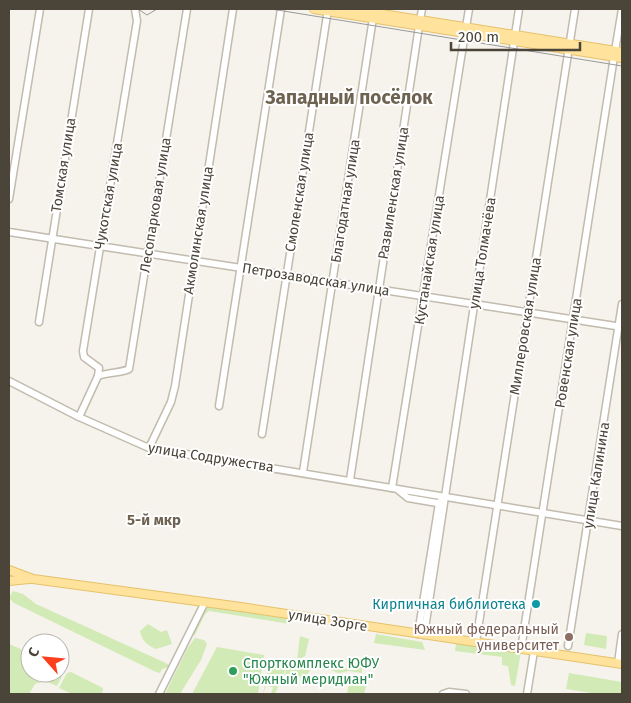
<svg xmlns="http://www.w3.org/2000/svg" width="631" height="703" font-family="'Fira Sans',sans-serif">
  <rect width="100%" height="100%" fill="#f6f3ec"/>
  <g fill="#d2eab5">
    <polygon points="13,591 23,594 36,604 168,664 169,667 162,669 160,673 156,672 14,603 9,598"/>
    <polygon points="208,607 288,618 291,620 290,624 209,611 205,614 195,635 191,634 204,609"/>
    <path d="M148,624l13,8 6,-2 5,14 -16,5c-9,-4 -14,-8 -16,-18z"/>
    <polygon points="586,633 607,636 606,649 584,645"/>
    <polygon points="376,634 422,642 425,650 374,643"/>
    <polygon points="300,636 309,639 305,656 299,660 297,660"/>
    <polygon points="195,638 204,640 207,644 201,660 180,694 165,694 187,649"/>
    <polygon points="456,643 521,652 515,686 511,685 508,666 502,665 502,657 455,651"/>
    <polygon points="9,644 30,653 30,673 60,673 60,667 63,668 64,672 57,686 45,681 35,684 29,694 9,694"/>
    <polygon points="217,647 264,655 258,694 192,694"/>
    <polygon points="270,658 301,664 305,662 355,670 357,664 362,665 362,673 349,671 339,673 316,665 312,667 304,680 299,676 285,675 286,669 279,683 277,683 279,684 275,694 271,694 273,687 266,686 263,694"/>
    <polygon points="71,672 103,688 102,694 72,694 59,688 67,673"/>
    <polygon points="569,673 622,682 622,694 598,694 566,689"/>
    <polygon points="350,678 367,682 364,694 347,694"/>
  </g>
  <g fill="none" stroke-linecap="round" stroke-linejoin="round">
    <defs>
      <g id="minor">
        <polyline points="420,20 422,9"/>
        <polyline points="466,27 469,9"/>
        <polyline points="615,51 622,9"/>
        <polyline points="9,199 40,9"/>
        <polyline points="9,232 622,327"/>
        <polyline points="39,322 89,9"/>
        <path d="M98,376c11,-4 24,-3 31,-7l58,-360"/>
        <polyline points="9,381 79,417 149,448 622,526"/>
        <polyline points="219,406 281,9"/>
        <polyline points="79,417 98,376 99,368 84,357 83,351 137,21 135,9"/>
        <polyline points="262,434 328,9"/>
        <polyline points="149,448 171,402 175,386 233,9"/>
        <polyline points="303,472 373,18"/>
        <polyline points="350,480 419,26"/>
        <polyline points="392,488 465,33"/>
        <polyline points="397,489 408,498 443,504"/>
        <polyline points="418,634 439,503 444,497"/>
        <polyline points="424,635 519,9"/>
        <polyline points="476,642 575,9"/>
        <polyline points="568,646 622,304"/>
        <polyline points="521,649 614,57"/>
        <polyline points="618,663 622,634"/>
        <polyline points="159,694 205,602"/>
        <polyline points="443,694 449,692 466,694"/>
        <polyline points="527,694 534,651"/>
      </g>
      <g id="major">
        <polyline points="314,9 622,58"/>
        <polyline points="351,9 622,52"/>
        <polyline points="9,570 33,579 241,607 622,664"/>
        <polyline points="9,581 29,579"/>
      </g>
    </defs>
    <use href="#minor" stroke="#c2bbae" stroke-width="9"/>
    <use href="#major" stroke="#e6c16a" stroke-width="10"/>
    <use href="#minor" stroke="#fff" stroke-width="6"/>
    <use href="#major" stroke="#ffe39c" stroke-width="8"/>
    <g stroke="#9a9a9a" stroke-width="1">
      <polyline points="138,9 147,15 157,9"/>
      <polyline points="271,9 622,66"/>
    </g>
  </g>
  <circle fill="#0f9aa8" stroke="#fff" stroke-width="2" cx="536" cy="604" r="5"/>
  <circle fill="#8d6e63" stroke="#fff" stroke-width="2" cx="569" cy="637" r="5"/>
  <circle fill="#2e9e5b" stroke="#fff" stroke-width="2" cx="233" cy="671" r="5"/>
  <g text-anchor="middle" stroke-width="4" stroke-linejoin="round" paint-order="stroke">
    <g font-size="14" fill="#4b4439" stroke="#fff">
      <text transform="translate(63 165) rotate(-81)" y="5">Томская улица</text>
      <text transform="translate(299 192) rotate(-81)" y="5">Смоленская улица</text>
      <text transform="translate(393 193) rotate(-81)" y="5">Развиленская улица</text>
      <text transform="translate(108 196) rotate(-80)" y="5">Чукотская улица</text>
      <text transform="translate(345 201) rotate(-81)" y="5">Благодатная улица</text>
      <text transform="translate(155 205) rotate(-81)" y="5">Лесопарковая улица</text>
      <text transform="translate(198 230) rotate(-81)" y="5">Акмолинская улица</text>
      <text transform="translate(482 253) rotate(-81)" y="5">улица Толмачёва</text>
      <text transform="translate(429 260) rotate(-81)" y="5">Кустанайская улица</text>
      <text transform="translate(316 279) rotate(9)" y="5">Петрозаводская улица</text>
      <text transform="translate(525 326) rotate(-81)" y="5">Миллеровская улица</text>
      <text transform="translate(568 353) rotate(-81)" y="5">Ровенская улица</text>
      <text transform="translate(211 457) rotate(9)" y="5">улица Содружества</text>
      <text transform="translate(596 475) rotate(-81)" y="5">улица Калинина</text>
      <text transform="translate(328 620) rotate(9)" y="5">улица Зорге</text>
    </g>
    <g font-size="14" fill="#0d838f" stroke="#fff" text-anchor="end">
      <text x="526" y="609">Кирпичная библиотека</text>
    </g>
    <g font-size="14" fill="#785e54" stroke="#fff" text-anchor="end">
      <text x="559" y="634">Южный федеральный<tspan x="559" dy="16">университет</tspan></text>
    </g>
    <g font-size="14" fill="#27864d" stroke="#fff" text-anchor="start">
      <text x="243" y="668">Спорткомплекс ЮФУ<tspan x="243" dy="16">"Южный меридиан"</tspan></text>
    </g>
    <g font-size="15" font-weight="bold" fill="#6e6250" stroke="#fff">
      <text x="154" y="525">5-й мкр</text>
    </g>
    <g font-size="19" font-weight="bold" fill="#6e6250" stroke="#fff">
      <text x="349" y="104">Западный посёлок</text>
    </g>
  </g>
  <rect width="631" height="703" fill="none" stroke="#4b4439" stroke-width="20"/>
  <g transform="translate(45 658) rotate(297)"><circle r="24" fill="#ffffff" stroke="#b7b4b0"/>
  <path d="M0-4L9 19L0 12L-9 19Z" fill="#fc3f1d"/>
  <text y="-8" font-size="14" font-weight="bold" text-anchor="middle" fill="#4b4439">С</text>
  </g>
  <path d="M451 42v8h129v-8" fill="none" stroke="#4b4439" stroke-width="2.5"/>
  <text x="458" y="42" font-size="15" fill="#4b4439" stroke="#ffffff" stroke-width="4" paint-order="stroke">200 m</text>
</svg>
